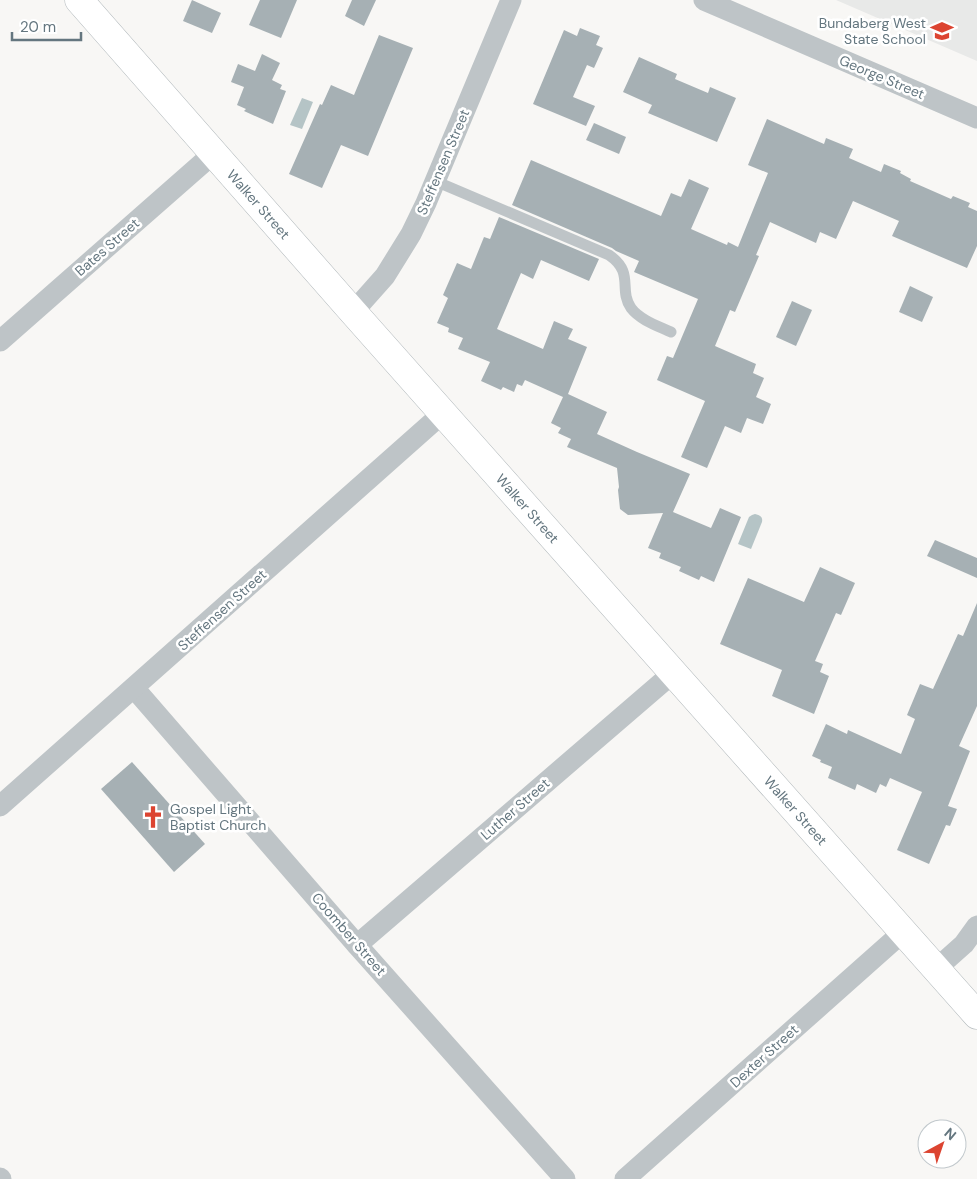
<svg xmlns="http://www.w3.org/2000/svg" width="977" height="1179" font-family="'DM Sans',sans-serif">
  <rect width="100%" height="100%" fill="#f8f7f5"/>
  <polygon fill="#e8e9e8" points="836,0 977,0 977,61"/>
  <g fill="#b5c4c6">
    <polygon points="302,98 313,102 302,129 290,125"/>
    <path d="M755,514c5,1 8,3 7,8l-11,27 -13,-5 11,-27 3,-2z"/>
  </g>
  <g fill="#a6b0b4">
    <polygon points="192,0 221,13 212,33 183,21"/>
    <polygon points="260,0 297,0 281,38 249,25"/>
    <polygon points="352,0 376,0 364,26 345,16"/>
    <polygon points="580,28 600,36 596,45 603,48 594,68 587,65 573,97 595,106 586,126 533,104 564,30 577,36"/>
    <polygon points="379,35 413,48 368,156 341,145 322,188 289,174 320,104 322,105 331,85 354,95"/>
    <polygon points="262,54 280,63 272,80 282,85 280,89 286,91 273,124 244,111 246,109 237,105 244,87 231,82 238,64 255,71"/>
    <polygon points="639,57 677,74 675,79 708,93 710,87 736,98 717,142 648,113 652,105 623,92"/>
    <polygon points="767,119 824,144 826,138 853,149 849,158 881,172 884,164 901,171 900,173 911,179 910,181 951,199 953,196 970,203 968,207 977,211 977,246 967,268 892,236 899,221 853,201 836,239 820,232 816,243 770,222 756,255 759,256 735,312 730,310 715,346 756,364 753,373 764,378 756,397 771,404 763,424 747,418 741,433 725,426 707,468 681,457 705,401 657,380 667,356 673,358 698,299 634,272 639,261 616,251 612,248 512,205 531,160 661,216 671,193 681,197 689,179 709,188 691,229 727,245 728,242 738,247 768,173 748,165"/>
    <polygon points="594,123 626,137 619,154 586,140"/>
    <polygon points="499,217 599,259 589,281 541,260 533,279 521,273 497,329 543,349 554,321 573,329 568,339 587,347 568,394 607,412 597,434 637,452 690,474 673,512 711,528 720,508 741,517 714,582 701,576 699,580 679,571 681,567 659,558 661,553 648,548 663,513 628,515 620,509 618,490 619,487 617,468 567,447 571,439 558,433 561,428 551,423 563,397 525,380 522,386 517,384 514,392 503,387 501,390 481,381 490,362 458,349 463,338 448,332 449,328 437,323 448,298 443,295 457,263 471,269 484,237 490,239"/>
    <polygon points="910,286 933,297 922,322 899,312"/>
    <polygon points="792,301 812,310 796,346 776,337"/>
    <polygon points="935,540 977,558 977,578 927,556"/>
    <polygon points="820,567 855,583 841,615 836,613 815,661 823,664 820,672 829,676 814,714 772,696 782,670 720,644 748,578 804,602"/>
    <polygon points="977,603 977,706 959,746 970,751 948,806 957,809 950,826 946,825 929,864 897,850 922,792 890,778 886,787 880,784 876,793 857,784 855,790 828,778 832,767 820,762 821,760 812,756 826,724 847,734 848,730 901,754 915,719 907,715 920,684 933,689 958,634 963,636"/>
    <polygon points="132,762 205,844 174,872 101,789"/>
  </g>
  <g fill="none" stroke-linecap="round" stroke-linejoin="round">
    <defs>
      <g id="secondary">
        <path id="s1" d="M79,0l274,312 624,703"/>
      </g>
    </defs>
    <use href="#secondary" stroke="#b1b8bb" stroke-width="29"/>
    <path stroke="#bec4c7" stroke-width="11" d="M435,181l174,74c26,18 9,34 22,53 9,12 27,18 40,24"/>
    <g stroke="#bec4c7" stroke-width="21">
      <polyline points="704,0 977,118"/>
      <polyline points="353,312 385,276 411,234 426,203 511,0"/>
      <polyline points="0,341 214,153"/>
      <polyline points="134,688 357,945 565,1179"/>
      <polyline points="0,806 443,413"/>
      <polyline points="357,945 673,673"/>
      <polyline points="936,969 964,944 977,926"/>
      <polyline points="0,1178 1,1179"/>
      <polyline points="625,1179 903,932"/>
    </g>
    <use href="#secondary" stroke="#fff" stroke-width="28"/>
  </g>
  <defs>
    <symbol id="school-bare" viewBox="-9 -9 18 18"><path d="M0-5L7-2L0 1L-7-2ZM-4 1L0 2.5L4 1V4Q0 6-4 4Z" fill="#dc4431" stroke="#fff" stroke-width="2.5" paint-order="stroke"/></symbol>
    <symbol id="church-bare" viewBox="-9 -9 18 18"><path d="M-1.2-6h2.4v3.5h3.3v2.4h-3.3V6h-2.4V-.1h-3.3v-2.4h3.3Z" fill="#dc4431" stroke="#fff" stroke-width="2.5" paint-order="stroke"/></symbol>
  </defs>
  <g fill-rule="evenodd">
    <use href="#school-bare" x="926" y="15" width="32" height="32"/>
    <use href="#church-bare" x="137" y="801" width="32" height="32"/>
  </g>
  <g text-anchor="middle" stroke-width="5" stroke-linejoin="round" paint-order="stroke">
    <g font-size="14" fill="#64767f" stroke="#fff" text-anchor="end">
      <text x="926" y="28">Bundaberg West<tspan x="926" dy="16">State School</tspan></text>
      <text x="170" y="814" text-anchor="start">Gospel Light<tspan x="170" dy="16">Baptist Church</tspan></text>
    </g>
    <g font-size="14" fill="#64767f" stroke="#fff">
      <text transform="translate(882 77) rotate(23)" y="5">George Street</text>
      <text transform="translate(443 162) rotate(-67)" y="5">Steffensen Street</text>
      <text dy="5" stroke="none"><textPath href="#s1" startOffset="272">Walker Street</textPath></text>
      <text transform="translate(107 247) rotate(-41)" y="5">Bates Street</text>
      <text dy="5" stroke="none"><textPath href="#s1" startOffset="678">Walker Street</textPath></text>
      <text transform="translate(222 610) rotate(-42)" y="5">Steffensen Street</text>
      <text transform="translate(515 809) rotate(-41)" y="5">Luther Street</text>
      <text dy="5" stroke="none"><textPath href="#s1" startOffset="1082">Walker Street</textPath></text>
      <text transform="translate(349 934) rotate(49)" y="5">Coomber Street</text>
      <text transform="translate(764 1056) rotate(-42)" y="5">Dexter Street</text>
    </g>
  </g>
  <g transform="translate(942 1144) rotate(40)"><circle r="24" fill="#ffffff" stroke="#c1c8cc"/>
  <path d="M0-4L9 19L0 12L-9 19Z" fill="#dc4431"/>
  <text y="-8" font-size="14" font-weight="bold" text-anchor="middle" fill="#64767f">N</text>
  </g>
  <path d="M12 32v8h69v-8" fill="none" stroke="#64767f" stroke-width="2.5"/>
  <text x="20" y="32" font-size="15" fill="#64767f" stroke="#ffffff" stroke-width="4" paint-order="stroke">20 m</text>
</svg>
